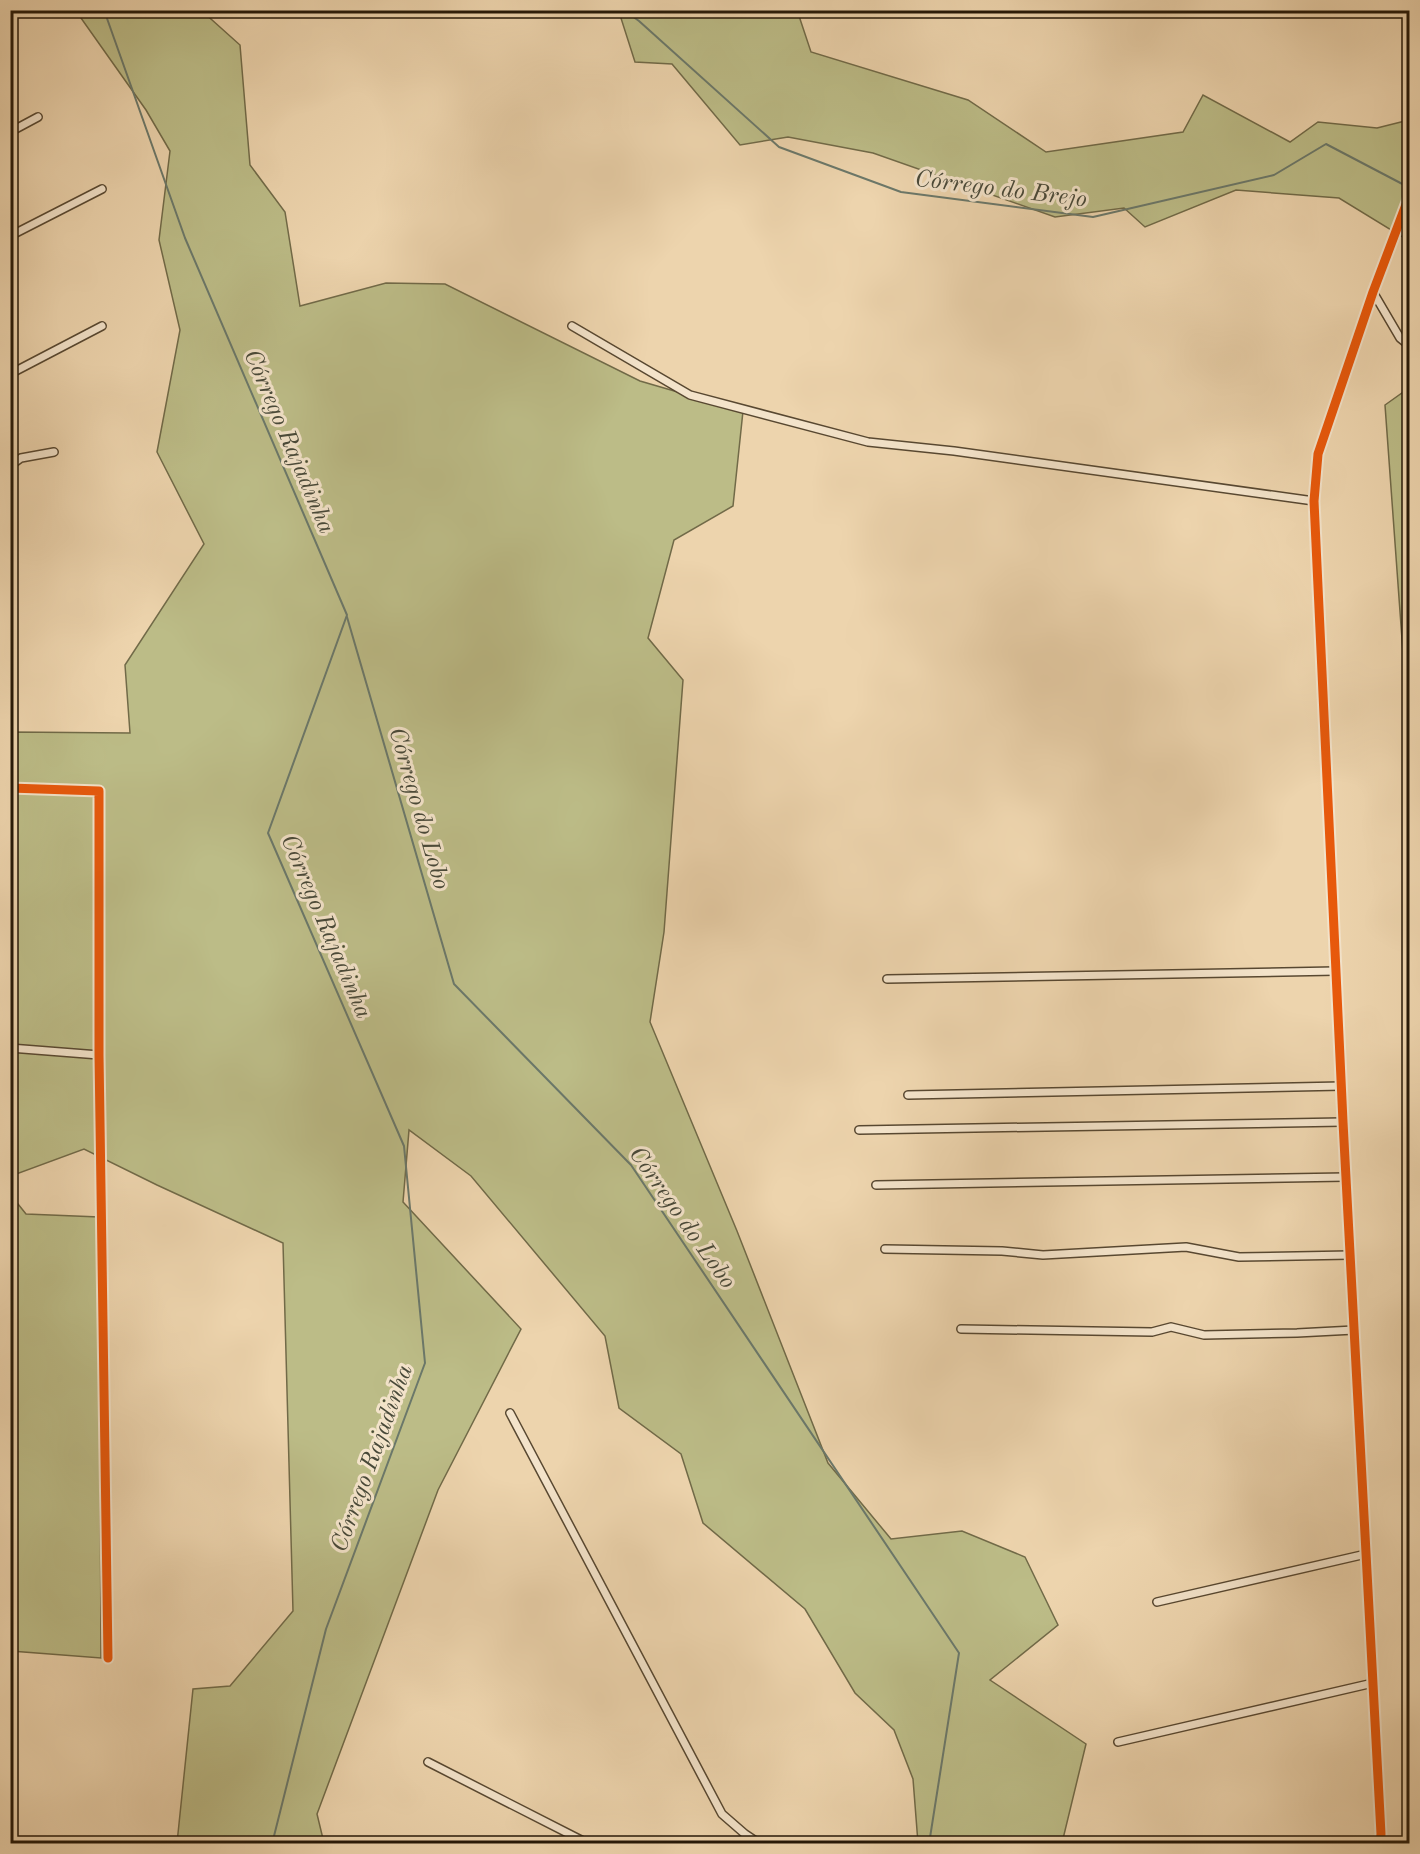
<svg xmlns="http://www.w3.org/2000/svg" width="1420" height="1854" font-family="'Old Standard TT',serif">
  <rect width="100%" height="100%" fill="#edd4ad"/>
  <filter id="stains"><feTurbulence type="fractalNoise" baseFrequency=".00333" numOctaves="4"/><feColorMatrix values="0 0 0 0 .2 0 0 0 0 .09 0 0 0 0 .02 0 0 0 .5 -.17"/></filter>
  <radialGradient id="worn" r=".72"><stop offset=".6" stop-color="#630" stop-opacity="0"/><stop offset="1" stop-color="#630" stop-opacity=".3"/></radialGradient>
  <g fill="#bcbc87" stroke="#716a48" stroke-width="1.5">
    <polygon points="76,11 202,11 240,45 250,165 285,212 300,306 386,283 445,284 640,381 743,411 733,506 674,540 648,638 683,680 664,932 650,1022 737,1231 828,1463 891,1539 962,1531 1025,1557 1058,1625 990,1680 1086,1744 1062,1843 918,1843 913,1779 894,1730 855,1693 805,1609 703,1523 681,1454 619,1408 605,1336 471,1176 409,1130 403,1202 521,1329 438,1490 317,1814 324,1843 177,1843 193,1689 230,1686 293,1611 283,1243 157,1185 84,1149 11,1176 11,732 130,733 125,665 204,544 157,452 180,330 159,240 170,151 146,110"/>
    <polygon points="611,11 794,11 799,16 811,52 968,100 1046,152 1183,132 1203,95 1290,142 1318,122 1377,128 1409,120 1409,241 1339,198 1236,190 1145,227 1124,208 1055,217 873,153 788,137 740,145 672,64 635,62 620,15"/>
    <polygon points="1409,388 1410,653 1403,653 1385,405"/>
    <polygon points="10,1194 26,1214 99,1217 101,1658 11,1651"/>
  </g>
  <g fill="none" stroke-linecap="round" stroke-linejoin="round">
    <g stroke="#6b786a" stroke-width="2">
      <polyline points="104,10 185,238 347,615 268,833 404,1146 425,1363 326,1629 272,1844"/>
      <polyline points="624,10 639,21 779,147 901,192 1093,217 1274,175 1326,144 1410,188"/>
      <polyline points="347,617 454,984 631,1165 959,1653 929,1844"/>
    </g>
    <defs>
      <g id="minor">
        <polyline points="10,132 38,117"/>
        <polyline points="10,236 102,189"/>
        <polyline points="1373,292 1400,338 1410,346"/>
        <polyline points="572,326 690,395 868,442 954,451 1314,501"/>
        <polyline points="10,374 102,326"/>
        <polyline points="10,466 21,458 54,452"/>
        <polyline points="10,788 99,791 99,1055 108,1658"/>
        <polyline points="887,979 1336,971"/>
        <polyline points="10,1048 99,1055"/>
        <polyline points="908,1095 1342,1086"/>
        <polyline points="859,1130 1343,1122"/>
        <polyline points="876,1185 1346,1177"/>
        <polyline points="885,1249 1002,1251 1043,1255 1186,1247 1239,1257 1350,1255"/>
        <polyline points="961,1329 1152,1332 1171,1327 1204,1335 1297,1333 1354,1330"/>
        <polyline points="510,1413 722,1814 745,1834 760,1844"/>
        <polyline points="1157,1602 1366,1554"/>
        <polyline points="1118,1742 1373,1683"/>
        <polyline points="428,1762 589,1844"/>
      </g>
      <polyline id="tertiary" points="1380,1844 1381,1834 1343,1122 1314,501 1318,454 1373,292 1410,194"/>
    </defs>
    <use href="#minor" stroke="#584831" stroke-width="10"/>
    <use href="#tertiary" stroke="#584831" stroke-width="11"/>
    <use href="#minor" stroke="#f3e3ca" stroke-width="7"/>
    <use href="#tertiary" stroke="#f3e3ca" stroke-width="8"/>
    <defs>
      <g id="cycleway">
        <polyline points="10,788 99,791 99,1055 108,1658"/>
        <polyline points="1380,1844 1381,1834 1343,1122 1314,501 1318,454 1373,292 1410,194"/>
      </g>
    </defs>
    <use href="#cycleway" stroke="#f3e3ca" stroke-width="13"/>
    <use href="#cycleway" stroke="#e8590c" stroke-width="9"/>
  </g>
  <g text-anchor="middle" stroke-width="6" stroke-linejoin="round" paint-order="stroke">
    <g font-size="24" font-style="italic" fill="#484939" stroke="#f3e3ca">
      <text transform="translate(1001 188) rotate(7)" y="8">Córrego do Brejo</text>
      <text transform="translate(290 441) rotate(67)" y="8">Córrego Rajadinha</text>
      <text transform="translate(420 808) rotate(74)" y="8">Córrego do Lobo</text>
      <text transform="translate(327 926) rotate(67)" y="8">Córrego Rajadinha</text>
      <text transform="translate(683 1217) rotate(55)" y="8">Córrego do Lobo</text>
      <text transform="translate(371 1458) rotate(-70)" y="8">Córrego Rajadinha</text>
    </g>
  </g>
  <rect width="1420" height="1854" fill="none" stroke="#edd4ad" stroke-width="36"/>
  <rect x="12" y="12" width="1396" height="1830" fill="none" stroke="#261908" stroke-width="3"/>
  <rect x="18" y="18" width="1384" height="1818" fill="none" stroke="#261908" stroke-width="1.5"/>
  <rect width="100%" height="100%" filter="url(#stains)"/>
  <rect width="100%" height="100%" fill="url(#worn)"/>
</svg>
